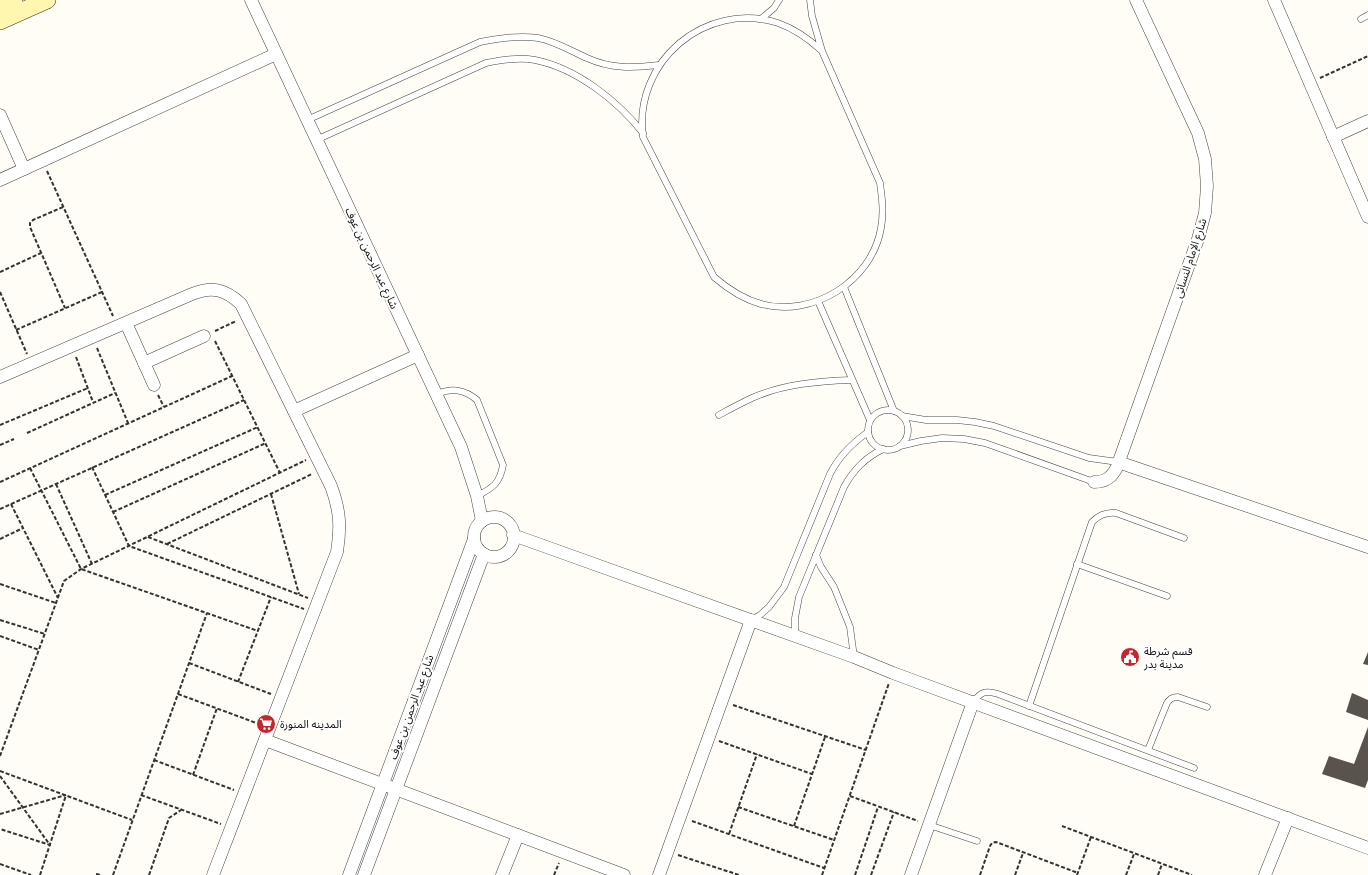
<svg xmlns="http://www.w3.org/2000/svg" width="1368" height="875" font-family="'Times New Roman','Noto Sans Arabic',serif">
  <rect width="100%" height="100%" fill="#fffdf5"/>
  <g fill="#5a524d">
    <polygon points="1368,652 1368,665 1363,664"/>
    <polygon points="1352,693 1368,700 1368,720 1346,712"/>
    <polygon points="1368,727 1368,780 1365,788 1322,774 1329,756 1354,764"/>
  </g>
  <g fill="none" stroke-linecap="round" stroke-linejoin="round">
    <defs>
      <g id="lane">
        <path d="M810,0l2,16 10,35 58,132c2,15 4,29 1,45 -9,53 -68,90 -120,76 -18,-5 -32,-14 -47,-27l-71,-140c-10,-75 62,-137 135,-114 17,6 31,16 44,28"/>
        <polyline points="761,19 774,8 779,0"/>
        <polyline points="1361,19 1368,15"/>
        <path d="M307,120l173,-78c19,-4 38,-7 58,-4 17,3 33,13 49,20 24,11 46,10 72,7"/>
        <path d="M316,140l170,-77c16,-3 33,-6 49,-3 41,8 83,41 108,73"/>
        <polyline points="844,287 894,411"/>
        <polyline points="818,301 870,420"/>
        <path d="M437,394c15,-6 27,-5 40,6l26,65c-3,18 -10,23 -26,31"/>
        <circle cx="888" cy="430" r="20"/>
        <path d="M719,415c11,-6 22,-12 33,-17 31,-14 67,-17 100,-18"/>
        <polyline points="902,416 926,420 957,420 975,422 994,426 1089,458 1118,462"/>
        <polyline points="900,446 921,441 942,438 964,439 985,443 1094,482"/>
        <polyline points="816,555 821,567 834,587 850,627 854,657"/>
        <polyline points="1077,564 1167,596"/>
        <path d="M751,620l9,-5 9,-8 15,-20 46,-113c9,-18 21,-30 38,-42"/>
        <path d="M797,636l-2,-7v-11l4,-21 45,-110c10,-18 21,-29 39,-38"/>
        <path d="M973,702c8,-10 12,-12 25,-8l196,74"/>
        <path d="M1029,706l63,-184c7,-7 14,-10 24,-9l68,25"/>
        <path d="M1148,750l19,-47c3,-4 5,-6 11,-6l29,10"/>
        <polyline points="929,825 977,841"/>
      </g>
      <g id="street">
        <polyline points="251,0 461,447 477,496 482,521"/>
        <polyline points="1274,0 1368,217"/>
        <polyline points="0,115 24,169"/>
        <polyline points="1333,137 1368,121"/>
        <polyline points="0,180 276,54"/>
        <polyline points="126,323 154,385"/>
        <polyline points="144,363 204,336"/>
        <path d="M0,377l192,-83c20,-8 33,-5 49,10l90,182c9,24 10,41 6,66l-124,323"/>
        <polyline points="294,411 418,355"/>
        <polyline points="1118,462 1368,547"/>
        <path d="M1094,482c12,0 18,-5 23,-15l81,-228 7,-26 2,-27 -2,-27 -7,-26 -62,-133"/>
        <circle cx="494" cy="537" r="20"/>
        <polyline points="513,535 854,657 893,673 1368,848"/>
        <polyline points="265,740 624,875"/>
        <polyline points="349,875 474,539"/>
        <polyline points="364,875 484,554"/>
        <polyline points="502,875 518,835"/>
        <polyline points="659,875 751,620"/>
        <polyline points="911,875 973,702"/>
        <polyline points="1265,875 1288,818"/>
      </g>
      <g id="secondary">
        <polyline points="0,6 14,0"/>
        <polyline points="0,21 47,0"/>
      </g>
    </defs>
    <use href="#lane" stroke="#444" stroke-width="7"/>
    <use href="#street" stroke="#444" stroke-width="13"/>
    <use href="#secondary" stroke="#333" stroke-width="18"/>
    <g stroke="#333" stroke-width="2" stroke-dasharray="4 2" stroke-linecap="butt">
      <polyline points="1320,78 1368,56"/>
      <polyline points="47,171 113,316"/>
      <polyline points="63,207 33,220 30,223 30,227 65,308"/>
      <polyline points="0,272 41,253"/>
      <polyline points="0,292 27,354"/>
      <polyline points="16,330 102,292"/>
      <polyline points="215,331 236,321"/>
      <polyline points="215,341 280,473"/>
      <polyline points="97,348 128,423"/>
      <polyline points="76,357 93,402"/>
      <polyline points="158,395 164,407"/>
      <polyline points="0,425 88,388"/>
      <polyline points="27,433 115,393"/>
      <polyline points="0,445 14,439"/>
      <polyline points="92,467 129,546 304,609"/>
      <polyline points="30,468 81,569 258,631"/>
      <polyline points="0,482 232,376"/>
      <polyline points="56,484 92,564"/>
      <polyline points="271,494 299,594"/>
      <polyline points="105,495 258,427"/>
      <polyline points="11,504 58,598"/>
      <polyline points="0,509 244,400"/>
      <polyline points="113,512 266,443"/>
      <polyline points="148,537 308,598"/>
      <polyline points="0,539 23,528"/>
      <polyline points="167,544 312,474"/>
      <polyline points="0,584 56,603"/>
      <polyline points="0,620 45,634"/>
      <polyline points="0,636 39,650"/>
      <polyline points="189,663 271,694"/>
      <polyline points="238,682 271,597"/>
      <polyline points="178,694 259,724"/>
      <polyline points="733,705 866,750"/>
      <polyline points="719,741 812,774"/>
      <polyline points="0,756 64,581 81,569 306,460"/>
      <polyline points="154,760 234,790"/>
      <polyline points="0,771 132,820"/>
      <polyline points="193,775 217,708"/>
      <polyline points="0,776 50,845 0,829"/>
      <polyline points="141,795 221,824"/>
      <polyline points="850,796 918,821"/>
      <polyline points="738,807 834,840"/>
      <polyline points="0,814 66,795"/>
      <polyline points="692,821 824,868"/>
      <polyline points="794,826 825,737"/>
      <polyline points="1062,826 1192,875"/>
      <polyline points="729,834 757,754"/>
      <polyline points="678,855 739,875"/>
      <polyline points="0,864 31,875"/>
      <polyline points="40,875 66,795"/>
      <polyline points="97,875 97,874 100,875"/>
      <polyline points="113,875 207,613"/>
      <polyline points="149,875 169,818 181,810"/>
      <polyline points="554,875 559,863"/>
      <polyline points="822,875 889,683"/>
      <polyline points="855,875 878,807"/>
      <polyline points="871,875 894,812"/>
      <polyline points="980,875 990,846 992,843 996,842 1078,873"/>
      <polyline points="1015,875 1023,853"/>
      <polyline points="1077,875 1091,837"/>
      <polyline points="1126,875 1134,854"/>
      <polyline points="1158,875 1162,864"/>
    </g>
    <use href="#lane" stroke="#fff" stroke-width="6"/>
    <use href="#street" stroke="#fff" stroke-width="12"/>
    <use href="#secondary" stroke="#fff6b0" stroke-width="17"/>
  </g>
  <defs>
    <symbol id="civic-disc" viewBox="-11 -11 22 22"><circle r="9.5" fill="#c4262e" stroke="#fff"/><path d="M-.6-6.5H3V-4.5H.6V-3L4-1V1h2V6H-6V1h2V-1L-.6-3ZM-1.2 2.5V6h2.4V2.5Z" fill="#fff"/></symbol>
    <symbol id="supermarket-disc" viewBox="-11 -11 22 22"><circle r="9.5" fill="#c4262e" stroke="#fff"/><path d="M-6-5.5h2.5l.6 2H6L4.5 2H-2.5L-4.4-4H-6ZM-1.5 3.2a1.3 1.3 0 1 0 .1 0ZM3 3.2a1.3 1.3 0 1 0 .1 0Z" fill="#fff"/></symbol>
  </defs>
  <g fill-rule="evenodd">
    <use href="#civic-disc" x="1119" y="646" width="22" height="22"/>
    <use href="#supermarket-disc" x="255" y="713" width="22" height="22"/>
  </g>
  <g text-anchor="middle" stroke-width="4" stroke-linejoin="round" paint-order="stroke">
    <g font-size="11" fill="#111" stroke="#fff">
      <text transform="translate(372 258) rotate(65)" y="4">شارع عبد الرحمن بن عوف</text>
      <text transform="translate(1190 258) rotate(-72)" y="4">شارع الإمام النسائى</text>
      <text transform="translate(411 707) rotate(-70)" y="4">شارع عبد الرحمن بن عوف</text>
    </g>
    <g font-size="11" fill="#111" stroke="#fff" text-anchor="start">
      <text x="1144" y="655">قسم شرطة<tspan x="1144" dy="13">مدينة بدر</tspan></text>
      <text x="280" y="728">المدينه المنورة</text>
    </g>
  </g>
</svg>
